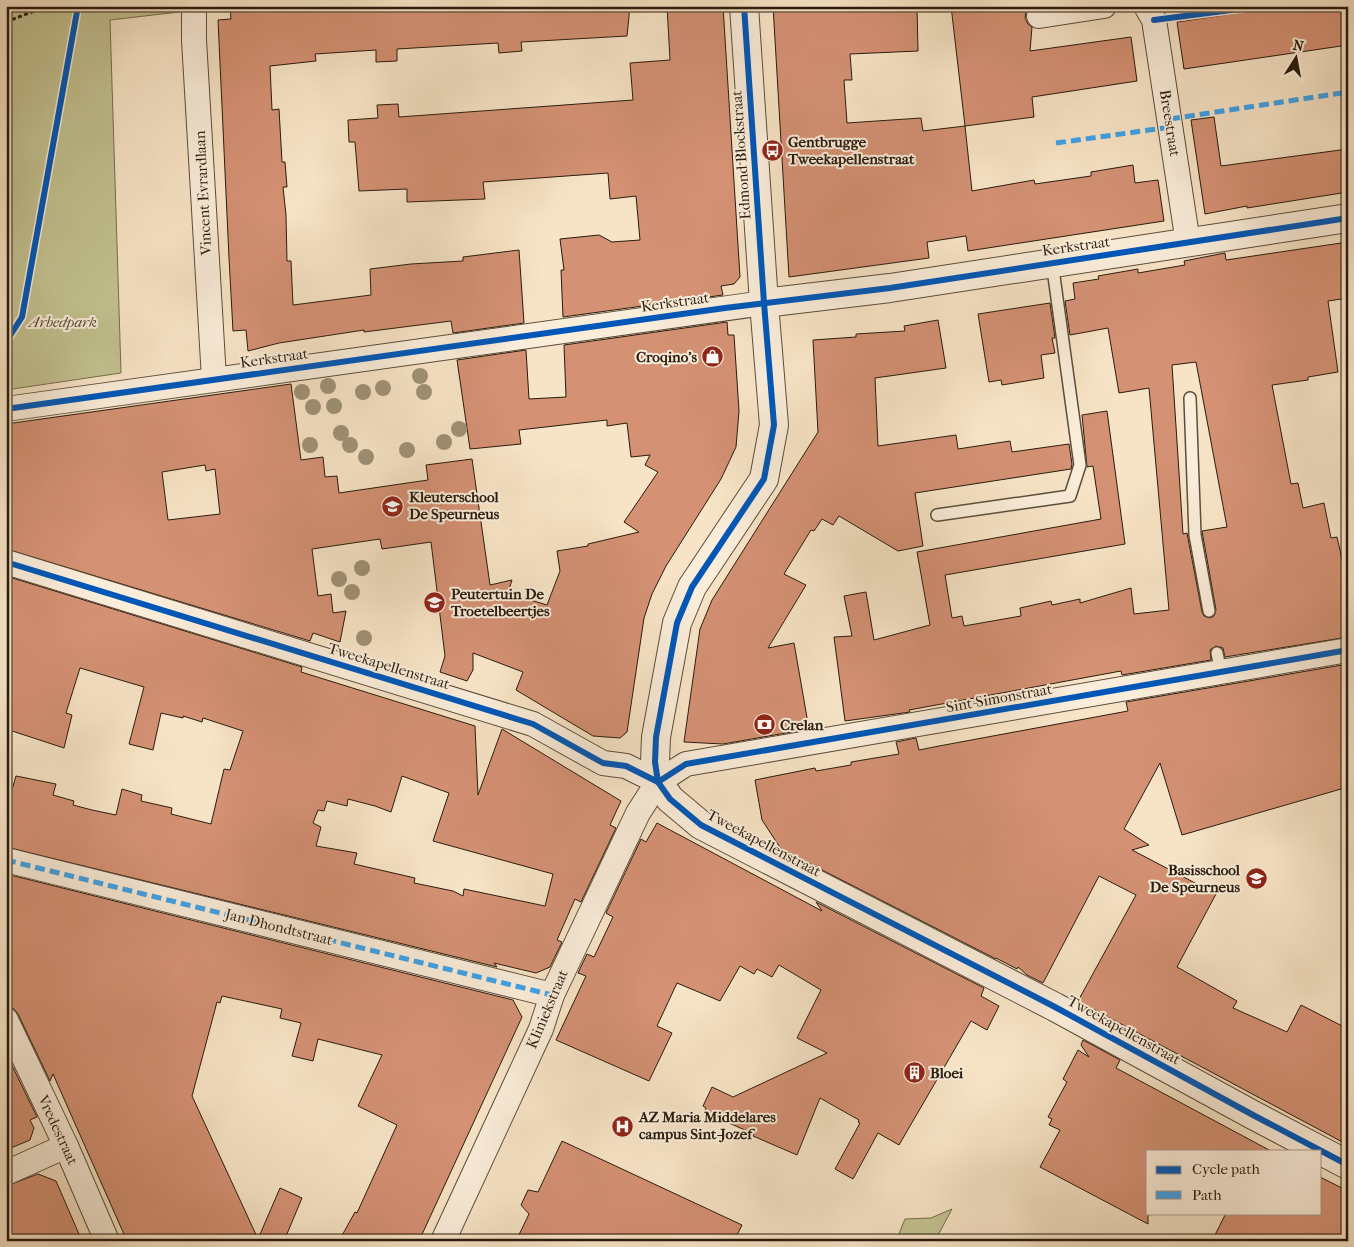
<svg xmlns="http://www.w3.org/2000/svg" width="1354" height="1247" font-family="'IM FELL French Canon',serif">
  <rect width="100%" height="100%" fill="#f7e4c6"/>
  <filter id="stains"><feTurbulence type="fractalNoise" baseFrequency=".004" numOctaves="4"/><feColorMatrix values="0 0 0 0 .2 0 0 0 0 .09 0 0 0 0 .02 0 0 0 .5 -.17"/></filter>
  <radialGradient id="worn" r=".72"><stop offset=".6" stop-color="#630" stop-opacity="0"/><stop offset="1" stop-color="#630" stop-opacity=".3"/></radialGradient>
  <g fill="#c3c291" stroke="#766e4f">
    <polygon points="6,6 183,6 179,12 110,20 121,373 6,390"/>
    <polygon points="952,1209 935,1241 896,1241 905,1219 931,1218"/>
  </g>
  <g fill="#d49174" stroke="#291b0d" fill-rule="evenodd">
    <polygon points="230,6 630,6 627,36 521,42 522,51 499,53 498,43 397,49 397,61 376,62 376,50 315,54 316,61 270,66 272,110 279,109 282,162 285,162 287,187 283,187 286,215 287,261 291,261 293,305 371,295 370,269 411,264 463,261 463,257 519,250 524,323 453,333 451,321 364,332 364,330 279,343 248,351 246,330 233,331 229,258 218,20 231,19"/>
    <polygon points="667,6 723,6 740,277 734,284 721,286 723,295 563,317 561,270 564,270 560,239 599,235 612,242 640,240 636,196 610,199 608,173 483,182 485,199 407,202 407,189 359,191 355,142 349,142 348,120 378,118 377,105 398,104 399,117 633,100 630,63 670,60"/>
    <polygon points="773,6 917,6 918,51 850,54 852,80 844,80 847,123 921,118 923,131 965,126 972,191 1034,180 1035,184 1091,176 1091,172 1133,165 1135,183 1158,180 1164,221 968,251 966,236 927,242 929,258 789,277"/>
    <polygon points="951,6 1030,6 1026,11 1025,18 1028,24 1032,27 1030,51 1131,37 1137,81 1032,97 1034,117 965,126"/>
    <polygon points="1286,6 1348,6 1348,45 1184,69 1177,22"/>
    <polygon points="1214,117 1221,166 1348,149 1348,192 1247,208 1247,206 1205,214 1191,120"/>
    <path d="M1348,242v56l-20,3 10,71 -30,5v3l-36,5 19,99 7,-1 5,25 21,-5 7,35 6,-1 5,22 6,-2v80l-123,20 -2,-9 -7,-2 -6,4 1,10 -89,15 -1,-4 -212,39 1,2 -65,9 -11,-84 18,-1 -8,-40 22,-4 8,48 56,-15 -13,-73 184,-33 -8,-53 -6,1 -5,-52 25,-4 18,133 -180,31 7,43 10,-2 2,10 57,-10 -1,-8 31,-7 1,4 28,-6v4l51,-15 3,26 35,-4 -20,-222 -30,5 -11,-65 -38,7 -5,-34 10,-2 -2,-16 26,-4 -1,-3 40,-7v4l47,-8 -1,-4 41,-8 1,7zM1196,362l31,165 -25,4 14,79 -2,6 -4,2 -6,-2 -2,-4 -15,-79 -4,1 -11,-169z"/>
    <polygon points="1050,303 1055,338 1052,338 1055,353 1041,355 1044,378 1002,385 1001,380 989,382 978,314"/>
    <polygon points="938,320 946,368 875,378 878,446 956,435 958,449 1010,441 1012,452 1069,444 1072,464 1071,469 915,493 923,546 898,551 839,516 833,525 822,519 814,531 811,530 784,574 806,585 768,648 794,643 809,729 723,744 684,742 700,629 712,600 818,432 813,340 856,337 856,334 905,331 904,326"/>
    <path d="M727,322l1,13h6l5,76 -3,36 -15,32 -55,87 -14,28 -8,24 -17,114 -7,6 -27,-2 -77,-46 7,-18 -50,-19v17l-6,11 -27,-9 5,-16 -14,-114 -49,7 -2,-10 -68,10 6,47 13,-2 2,19 13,-2 -6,31 -27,-9 -3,8 -304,-92v-125l285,-40 10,76 22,-3 2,20 12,-1 2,17 89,-13 -2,-15 46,-6 18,126 22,-5 -4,13 39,12 13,-34 -3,-20 31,-5v-2l51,-12 -15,-10 34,-50 -13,-7 5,-10 -19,2 -4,-34 -20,3v-6l-88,10 2,14 -51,5 -13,-89 69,-10 3,49 37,-2 -2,-52zM205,465l1,6 9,-2 5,45 -52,6 -6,-48z"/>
    <path d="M6,576l296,91 -1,5 174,54 3,69 24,-66 119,72 -11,24 6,3 -35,74 -6,-3 -18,41 5,2 -12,25 -14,6 -42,-10 3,4 -491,-120v-56l5,2 5,-17 40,8 -3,11 21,6 -1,4 19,5 24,5 6,-26 20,6 -1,6 31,7 -1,6 40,10 13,-55 6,1 13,-39 -40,-13 -1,4 -19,-6v2l-22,-5 -8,37 -24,-6 15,-57 -64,-19 -14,45 6,2 -8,33 -58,-19zM402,776l47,17 -16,48 120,33 -8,32 -81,-17 -1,7 -10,-5 -39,-8 1,-5 -61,-14 3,-11 -41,-7 5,-19 -8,-4 5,-13 6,1 3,-10 20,5 1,-7 27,7 16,6z"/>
    <polygon points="1348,664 1348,787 1182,835 1160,763 1124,829 1149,845 1132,850 1216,894 1177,967 1237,1001 1233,1008 1287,1032 1301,1005 1348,1029 1348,1145 1078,1001 1136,895 1099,876 1043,983 1027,975 1018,967 1017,969 996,958 996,959 781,849 762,820 755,780 815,768 816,771 851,765 851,762 899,754 896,742 916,738 919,750 939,746 1128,711 1126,702"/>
    <polygon points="657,823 822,911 816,902 984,988 981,996 999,1006 987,1030 971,1021 899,1145 878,1133 853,1179 835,1169 860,1123 858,1122 859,1120 820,1098 797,1155 753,1136 754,1134 704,1112 706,1108 703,1106 712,1087 733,1097 827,1053 797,1038 821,990 779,965 772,977 757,969 754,974 740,966 720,1001 677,983 657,1026 672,1033 649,1081 556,1040 586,976 578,973 587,954 594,957 613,917 606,913 641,839 646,842"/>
    <polygon points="6,874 513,1000 522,1017 419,1241 339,1241 355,1212 357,1213 397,1125 358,1106 382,1055 318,1039 313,1061 292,1056 301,1023 280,1018 282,1009 222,996 220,1003 217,1002 192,1096 258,1239 280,1188 302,1198 284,1241 127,1241 53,1074 50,1081 18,1014 13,1008 6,1006"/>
    <polygon points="1083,1040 1120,1060 1116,1068 1271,1151 1148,1151 1148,1224 1040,1167 1060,1130 1049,1125 1052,1119 1048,1117 1067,1082 1063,1079 1078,1050 1089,1057 1081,1045"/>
    <polygon points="6,1053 37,1117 30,1120 34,1128 30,1140 6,1150"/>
    <polygon points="562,1141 742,1225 734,1241 516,1241 529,1214 521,1205 528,1190 538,1192"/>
    <polygon points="38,1174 56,1181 82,1241 6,1241 6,1186"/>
    <polygon points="1320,1177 1348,1191 1348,1241 1212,1241 1226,1213 1320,1213"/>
  </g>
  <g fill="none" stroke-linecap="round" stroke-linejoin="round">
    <defs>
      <g id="service">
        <polyline points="1190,398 1195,535 1209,611"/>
        <polyline points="937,515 1070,496 1080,465 1052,262"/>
        <polyline points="1217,653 1221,673"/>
      </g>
      <g id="minor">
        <polyline points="194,6 194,40 214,379"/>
        <polyline points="1146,6 1154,20 1188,243"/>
        <polyline points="1039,16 1104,6"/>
        <polyline points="6,409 764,303"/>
        <polyline points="6,562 533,724 603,763 626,766 658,782"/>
        <polyline points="6,860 552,995"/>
        <polyline points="6,1020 66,1146 107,1241"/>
        <polyline points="6,1173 66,1146"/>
        <polyline points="443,1241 541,1029 552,995 638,813 658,782 686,764 1348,650"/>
      </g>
      <g id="tertiary">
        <polyline points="744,6 764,303 774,425 764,479 692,587 677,623 656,737 655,762 658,782 670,799 701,825 1055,1007 1253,1115 1348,1165"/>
        <polyline points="764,303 890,288 1348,218"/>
      </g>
    </defs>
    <use href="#service" stroke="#5c4d3b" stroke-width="14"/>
    <use href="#minor" stroke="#5c4d3b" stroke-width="26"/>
    <use href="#tertiary" stroke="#5c4d3b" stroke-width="30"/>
    <g stroke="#291b0d" stroke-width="3" stroke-dasharray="4 2.5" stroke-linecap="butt">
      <polyline points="6,22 34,11 40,6"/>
      <polyline points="6,342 22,317 78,6"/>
    </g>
    <use href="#service" stroke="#faedda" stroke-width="11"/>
    <use href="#minor" stroke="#faedda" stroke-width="24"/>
    <use href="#tertiary" stroke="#faedda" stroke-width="28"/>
    <g stroke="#3ea2e9" stroke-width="5" stroke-dasharray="10 5" stroke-linecap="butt">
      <polyline points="1170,119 1348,92"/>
      <polyline points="1056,143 1171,127"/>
      <polyline points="6,860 552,995"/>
    </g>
    <defs>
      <g id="cycleway">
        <polyline points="744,6 764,303 774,425 764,479 692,587 677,623 656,737 655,762 658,782 670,799 701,825 1055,1007 1253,1115 1348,1165"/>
        <polyline points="1154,20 1262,6"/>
        <polyline points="6,342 22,317 78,6"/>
        <polyline points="6,409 725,308 890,288 1348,218"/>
        <polyline points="6,562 533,724 603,763 626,766 658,782"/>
        <polyline points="658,782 686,764 1348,650"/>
      </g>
    </defs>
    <use href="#cycleway" stroke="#faedda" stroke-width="9"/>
    <use href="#cycleway" stroke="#0057b8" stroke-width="6"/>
  </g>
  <g fill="#9f9176">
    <circle cx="420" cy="376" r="8"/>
    <circle cx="328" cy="386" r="8"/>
    <circle cx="383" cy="388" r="8"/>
    <circle cx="302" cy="392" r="8"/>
    <circle cx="363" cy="392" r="8"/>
    <circle cx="424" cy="392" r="8"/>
    <circle cx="334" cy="406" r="8"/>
    <circle cx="313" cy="407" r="8"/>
    <circle cx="459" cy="429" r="8"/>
    <circle cx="341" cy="433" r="8"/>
    <circle cx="444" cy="442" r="8"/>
    <circle cx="310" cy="445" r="8"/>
    <circle cx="350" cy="445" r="8"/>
    <circle cx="407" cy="450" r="8"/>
    <circle cx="366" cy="457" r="8"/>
    <circle cx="362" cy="568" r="8"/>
    <circle cx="339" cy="579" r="8"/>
    <circle cx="352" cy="592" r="8"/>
    <circle cx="364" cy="638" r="8"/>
  </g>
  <defs>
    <symbol id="bus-disc" viewBox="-11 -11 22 22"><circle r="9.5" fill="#8f2418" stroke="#faedda"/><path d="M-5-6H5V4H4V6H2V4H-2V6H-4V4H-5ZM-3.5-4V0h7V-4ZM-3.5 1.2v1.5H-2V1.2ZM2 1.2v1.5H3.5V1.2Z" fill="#fff"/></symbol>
    <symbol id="shop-disc" viewBox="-11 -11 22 22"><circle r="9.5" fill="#8f2418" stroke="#faedda"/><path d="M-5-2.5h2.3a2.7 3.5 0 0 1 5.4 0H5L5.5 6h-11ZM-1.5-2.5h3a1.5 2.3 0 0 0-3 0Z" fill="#fff"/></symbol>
    <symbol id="school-disc" viewBox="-11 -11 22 22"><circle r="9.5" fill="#8f2418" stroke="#faedda"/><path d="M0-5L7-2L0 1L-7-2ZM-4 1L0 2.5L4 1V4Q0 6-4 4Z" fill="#fff"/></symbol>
    <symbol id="bank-disc" viewBox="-11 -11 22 22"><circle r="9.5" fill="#8f2418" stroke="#faedda"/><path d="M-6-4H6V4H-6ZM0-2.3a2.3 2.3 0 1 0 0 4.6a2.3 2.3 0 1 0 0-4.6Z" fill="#fff"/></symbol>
    <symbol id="building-disc" viewBox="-11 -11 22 22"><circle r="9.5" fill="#8f2418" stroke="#faedda"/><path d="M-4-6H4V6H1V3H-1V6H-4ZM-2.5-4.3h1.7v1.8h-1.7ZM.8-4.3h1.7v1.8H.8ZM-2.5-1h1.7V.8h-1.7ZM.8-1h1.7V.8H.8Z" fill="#fff"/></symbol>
    <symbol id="hospital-disc" viewBox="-11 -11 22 22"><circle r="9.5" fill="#8f2418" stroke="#faedda"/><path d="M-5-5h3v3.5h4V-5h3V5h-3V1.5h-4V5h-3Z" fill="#fff"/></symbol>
  </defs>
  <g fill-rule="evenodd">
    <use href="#bus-disc" x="760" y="138" width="25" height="25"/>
    <use href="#shop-disc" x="700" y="344" width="25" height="25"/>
    <use href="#school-disc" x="380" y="494" width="25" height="25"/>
    <use href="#school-disc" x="422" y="590" width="25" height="25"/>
    <use href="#bank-disc" x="752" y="712" width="25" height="25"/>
    <use href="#school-disc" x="1244" y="866" width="25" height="25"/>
    <use href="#building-disc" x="902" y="1060" width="25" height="25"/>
    <use href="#hospital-disc" x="610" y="1114" width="25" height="25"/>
  </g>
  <g text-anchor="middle" stroke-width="4" stroke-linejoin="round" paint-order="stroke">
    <g font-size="15" fill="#291b0d" stroke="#faedda">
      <text transform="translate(1170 123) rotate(81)" y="5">Breestraat</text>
      <text transform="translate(741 155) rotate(-94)" y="5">Edmond Blockstraat</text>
      <text transform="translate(203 193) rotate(-93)" y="5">Vincent Evrardlaan</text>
      <text transform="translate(1076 246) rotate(-8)" y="5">Kerkstraat</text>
      <text transform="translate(675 302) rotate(-8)" y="5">Kerkstraat</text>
      <text transform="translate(274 358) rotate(-8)" y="5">Kerkstraat</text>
      <text transform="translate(389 666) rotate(17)" y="5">Tweekapellenstraat</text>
      <text transform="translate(999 698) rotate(-10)" y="5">Sint-Simonstraat</text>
      <text transform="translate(764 843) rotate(28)" y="5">Tweekapellenstraat</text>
      <text transform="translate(279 927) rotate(14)" y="5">Jan Dhondtstraat</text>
      <text transform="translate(547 1009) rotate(-67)" y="5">Kliniekstraat</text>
      <text transform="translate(1124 1030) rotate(29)" y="5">Tweekapellenstraat</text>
      <text transform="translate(58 1130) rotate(65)" y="5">Vredestraat</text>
    </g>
    <g font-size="15" font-weight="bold" fill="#291b0d" stroke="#faedda" text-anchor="start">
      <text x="788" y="147">Gentbrugge<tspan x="788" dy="17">Tweekapellenstraat</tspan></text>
      <text x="697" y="362" text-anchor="end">Croqino's</text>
      <text x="409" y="502">Kleuterschool<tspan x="409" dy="17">De Speurneus</tspan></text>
      <text x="451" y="599">Peutertuin De<tspan x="451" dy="17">Troetelbeertjes</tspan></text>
      <text x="780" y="730">Crelan</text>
      <text x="1240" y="875" text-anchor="end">Basisschool<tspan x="1240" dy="17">De Speurneus</tspan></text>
      <text x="930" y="1078">Bloei</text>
      <text x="639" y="1122">AZ Maria Middelares<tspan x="639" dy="17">campus Sint-Jozef</tspan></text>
    </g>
    <g font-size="15" font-style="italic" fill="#574d35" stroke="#faedda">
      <text x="63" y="327">Arbedpark</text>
    </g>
  </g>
  <rect width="1354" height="1247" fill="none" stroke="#f7e4c6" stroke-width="25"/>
  <rect x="8" y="8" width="1339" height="1232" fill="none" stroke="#291b0d" stroke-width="2.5"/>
  <rect x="12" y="12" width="1329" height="1222" fill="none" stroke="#291b0d"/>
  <rect x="1146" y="1150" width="175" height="65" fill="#faedda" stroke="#a69988"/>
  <rect x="1156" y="1166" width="25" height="8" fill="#0057b8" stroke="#a69988"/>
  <text x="1192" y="1174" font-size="15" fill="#291b0d">Cycle path</text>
  <rect x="1156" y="1191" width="25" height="8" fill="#3ea2e9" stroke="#a69988"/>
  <text x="1192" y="1200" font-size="15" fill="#291b0d">Path</text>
  <g transform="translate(1296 58) rotate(11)" stroke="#faedda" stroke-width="4" paint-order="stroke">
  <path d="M0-4L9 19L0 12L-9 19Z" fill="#291b0d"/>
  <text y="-8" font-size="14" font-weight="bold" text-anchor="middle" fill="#291b0d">N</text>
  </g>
  <rect width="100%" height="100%" filter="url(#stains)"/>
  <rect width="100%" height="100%" fill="url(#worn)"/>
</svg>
